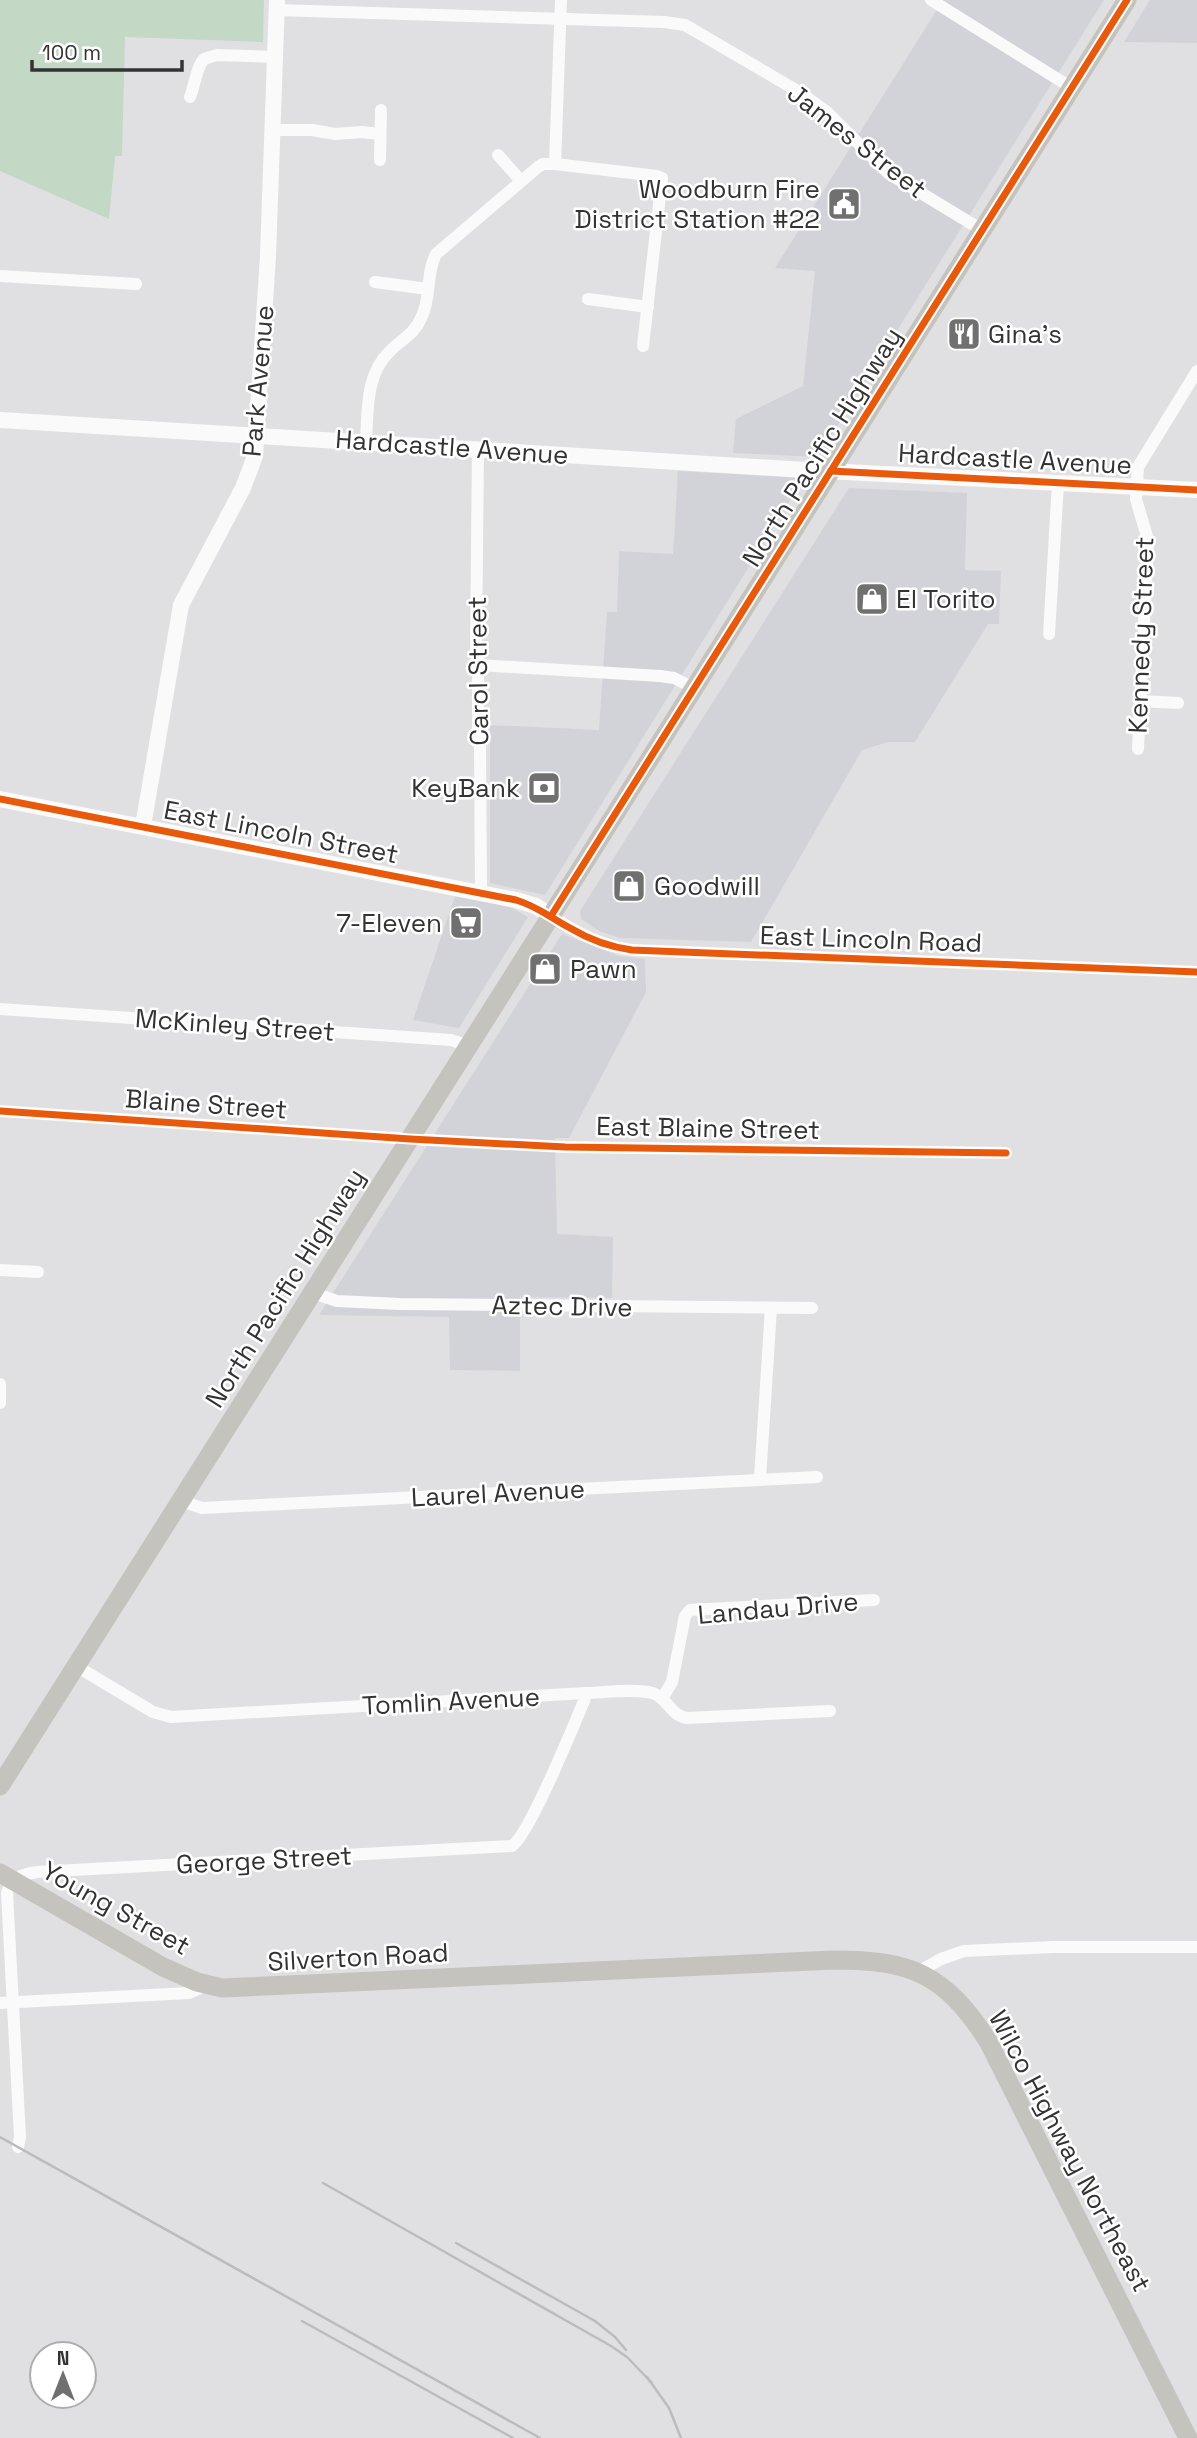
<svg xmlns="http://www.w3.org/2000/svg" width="1197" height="2438" font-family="'Space Grotesk',sans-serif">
  <rect width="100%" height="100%" fill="#e0e0e2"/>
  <g fill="#d2d2d9">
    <polygon points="943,0 1104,0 818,457 733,453 736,419 803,386 815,271 775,268"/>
    <polygon points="1150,0 1197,0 1197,43 1124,42"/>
    <polygon points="678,471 804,478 545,895 490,883 490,725 599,730 607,612 617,612 619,551 673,554"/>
    <polygon points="849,488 967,493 965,570 1001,571 999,624 988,624 915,742 888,742 862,750 751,942 620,938 599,931 581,919 580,911"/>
    <polygon points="455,896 506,905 528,917 459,1028 413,1020"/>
    <polygon points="562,934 619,956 645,959 646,992 569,1138 555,1138 557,1234 613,1237 612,1298 520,1297 520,1371 450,1370 449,1317 319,1315"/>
  </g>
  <polygon fill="#c4d8c6" points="0,0 264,0 263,42 125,37 122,156 115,156 109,219 0,171"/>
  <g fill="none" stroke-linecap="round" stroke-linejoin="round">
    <g stroke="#fafafb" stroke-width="12">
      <polyline points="931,0 1072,88"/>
      <polyline points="276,10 664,22 685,25 801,93 827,112 888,173 982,230"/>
      <path d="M190,97c5,-12 6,-29 14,-38l13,-4 58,2"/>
      <polyline points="272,130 312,130 335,134 362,132 380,134"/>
      <polyline points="498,155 521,181"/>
      <polyline points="380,160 381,110"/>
      <polyline points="555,164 657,176 662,178 643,346"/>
      <polyline points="0,276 136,284"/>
      <polyline points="375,282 428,289"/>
      <polyline points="588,299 648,307"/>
      <path d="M366,442c2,-31 -1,-67 24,-91 12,-12 25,-17 32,-35 9,-19 4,-43 14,-62l102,-87 5,-3h12l6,-164"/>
      <polyline points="478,449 476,649 478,657 478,738 480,748 481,892"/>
      <polyline points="1049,634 1058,483"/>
      <polyline points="478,665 660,676 674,678 694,688"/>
      <polyline points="1140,701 1178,703"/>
      <polyline points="1138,749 1148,540 1136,499 1138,467 1197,371"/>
      <path d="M551,916c26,17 51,30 81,34l565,22"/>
      <polyline points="0,1009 451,1040 469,1046"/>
      <polyline points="0,1111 410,1139 565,1147 1006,1153"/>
      <polyline points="0,1270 38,1272"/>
      <polyline points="313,1293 337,1301 400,1304 812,1308"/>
      <polyline points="0,1384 0,1403"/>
      <polyline points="760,1479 771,1308"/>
      <polyline points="181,1501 202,1508 817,1477"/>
      <path d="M76,1666l77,46 18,5 415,-24c16,0 57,-6 71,2 12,7 15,21 30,23l143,-7"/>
      <polyline points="662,1699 672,1682 685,1616 690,1610 874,1600"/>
      <polyline points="918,1972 941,1959 964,1951 1053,1947 1197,1947"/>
      <polyline points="0,2003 189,1993 207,1985"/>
      <path d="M18,2147l2,-10 -13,-244c4,-15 16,-19 30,-21l475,-26c17,-11 61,-119 72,-145l2,-8"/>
    </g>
    <g stroke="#fafafb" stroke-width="16">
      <polyline points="0,420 806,470 1197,490"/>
      <polyline points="0,799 516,900 536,906 551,916"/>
      <polyline points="143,826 181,605 243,488 255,456 268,256 277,0"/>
    </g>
    <g stroke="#c5c3be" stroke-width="19">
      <polyline points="0,1786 544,927 1127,0"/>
      <path d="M0,1873l163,94 34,15 25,6 612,-28c77,0 111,14 154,81l200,397"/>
    </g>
    <g stroke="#bcbcbd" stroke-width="2.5">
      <polyline points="0,2137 540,2438"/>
      <polyline points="323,2183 611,2346 627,2357 652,2383"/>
      <polyline points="456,2243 595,2321 615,2337 626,2350"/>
      <polyline points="302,2321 513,2438"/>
      <polyline points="647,2377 669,2408 681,2438"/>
    </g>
    <defs>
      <g id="cycleway">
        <polyline points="831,471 1197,490"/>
        <path d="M0,799l516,101c21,6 35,18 54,28 20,12 40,19 62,22l565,22"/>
        <polyline points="551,916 1127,0"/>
        <polyline points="0,1111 410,1139 565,1147 1006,1153"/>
      </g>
    </defs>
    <use href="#cycleway" stroke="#fff" stroke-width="11"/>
    <use href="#cycleway" stroke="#e8590c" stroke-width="7"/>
  </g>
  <defs>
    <symbol id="civic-square" viewBox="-11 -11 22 22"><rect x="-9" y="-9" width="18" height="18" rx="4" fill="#707071" stroke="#fff"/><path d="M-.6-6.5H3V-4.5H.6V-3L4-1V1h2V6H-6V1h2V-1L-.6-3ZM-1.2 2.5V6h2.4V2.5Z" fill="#fff"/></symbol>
    <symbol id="restaurant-square" viewBox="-11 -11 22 22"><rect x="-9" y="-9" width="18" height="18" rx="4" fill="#707071" stroke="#fff"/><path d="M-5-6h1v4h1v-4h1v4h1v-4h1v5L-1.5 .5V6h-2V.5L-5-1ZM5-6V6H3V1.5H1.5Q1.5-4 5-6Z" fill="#fff"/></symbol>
    <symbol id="shop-square" viewBox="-11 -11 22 22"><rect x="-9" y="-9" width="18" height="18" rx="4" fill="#707071" stroke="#fff"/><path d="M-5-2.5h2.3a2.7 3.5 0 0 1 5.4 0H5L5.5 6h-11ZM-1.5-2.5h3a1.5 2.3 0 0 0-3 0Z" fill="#fff"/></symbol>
    <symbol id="bank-square" viewBox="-11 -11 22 22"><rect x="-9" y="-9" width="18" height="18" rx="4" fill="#707071" stroke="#fff"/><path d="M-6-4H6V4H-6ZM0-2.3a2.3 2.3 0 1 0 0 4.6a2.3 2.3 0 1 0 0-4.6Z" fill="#fff"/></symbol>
    <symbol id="supermarket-square" viewBox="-11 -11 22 22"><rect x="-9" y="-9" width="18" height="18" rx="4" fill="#707071" stroke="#fff"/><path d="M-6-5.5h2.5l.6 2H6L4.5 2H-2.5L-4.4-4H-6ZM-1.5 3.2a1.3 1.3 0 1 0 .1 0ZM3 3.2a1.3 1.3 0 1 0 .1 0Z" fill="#fff"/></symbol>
  </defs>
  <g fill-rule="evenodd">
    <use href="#civic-square" x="825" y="185" width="38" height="38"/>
    <use href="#restaurant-square" x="945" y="315" width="38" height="38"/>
    <use href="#shop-square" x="853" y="580" width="38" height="38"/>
    <use href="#bank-square" x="525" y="769" width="38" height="38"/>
    <use href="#shop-square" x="610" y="867" width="38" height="38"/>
    <use href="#supermarket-square" x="447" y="904" width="38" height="38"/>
    <use href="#shop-square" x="526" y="950" width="38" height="38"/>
  </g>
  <g text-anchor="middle" stroke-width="5" stroke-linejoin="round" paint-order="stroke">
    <g font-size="26" fill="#333334" stroke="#fff">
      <text transform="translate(857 141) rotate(38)" y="9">James Street</text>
      <text transform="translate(258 381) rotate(-85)" y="9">Park Avenue</text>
      <text transform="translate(452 447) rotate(4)" y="9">Hardcastle Avenue</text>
      <text transform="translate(822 447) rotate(-58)" y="9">North Pacific Highway</text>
      <text transform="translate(1015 459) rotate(3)" y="9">Hardcastle Avenue</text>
      <text transform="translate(1141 635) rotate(-88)" y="9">Kennedy Street</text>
      <text transform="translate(478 671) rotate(-91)" y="9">Carol Street</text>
      <text transform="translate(281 832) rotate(11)" y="9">East Lincoln Street</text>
      <text transform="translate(871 939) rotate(2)" y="9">East Lincoln Road</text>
      <text transform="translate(235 1025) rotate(4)" y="9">McKinley Street</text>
      <text transform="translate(206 1104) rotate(4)" y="9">Blaine Street</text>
      <text transform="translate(708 1128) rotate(1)" y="9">East Blaine Street</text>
      <text transform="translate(285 1288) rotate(-58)" y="9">North Pacific Highway</text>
      <text transform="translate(562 1306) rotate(1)" y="9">Aztec Drive</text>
      <text transform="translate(498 1493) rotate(-3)" y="9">Laurel Avenue</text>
      <text transform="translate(778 1608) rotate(-5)" y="9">Landau Drive</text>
      <text transform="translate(451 1701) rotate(-3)" y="9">Tomlin Avenue</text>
      <text transform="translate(264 1860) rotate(-3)" y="9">George Street</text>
      <text transform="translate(116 1908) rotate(29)" y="9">Young Street</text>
      <text transform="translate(358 1957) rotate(-3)" y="9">Silverton Road</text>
      <text transform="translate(1070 2151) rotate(62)" y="9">Wilco Highway Northeast</text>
    </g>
    <g font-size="26" fill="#333334" stroke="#fff" text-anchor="start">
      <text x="820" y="198" text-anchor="end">Woodburn Fire<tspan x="820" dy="30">District Station #22</tspan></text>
      <text x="988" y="343">Gina's</text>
      <text x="896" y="608">El Torito</text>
      <text x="520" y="797" text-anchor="end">KeyBank</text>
      <text x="654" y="895">Goodwill</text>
      <text x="442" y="932" text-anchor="end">7-Eleven</text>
      <text x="570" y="978">Pawn</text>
    </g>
  </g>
  <g transform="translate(63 2375)"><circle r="33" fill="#ffffff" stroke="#adadae" stroke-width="2"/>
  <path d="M0-5L12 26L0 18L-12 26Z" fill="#707071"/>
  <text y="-10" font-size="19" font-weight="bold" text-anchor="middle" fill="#333334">N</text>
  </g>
  <path d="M32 60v10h150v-10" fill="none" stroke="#333334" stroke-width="3.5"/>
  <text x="42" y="60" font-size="21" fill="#333334" stroke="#ffffff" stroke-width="5" paint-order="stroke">100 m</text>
</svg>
